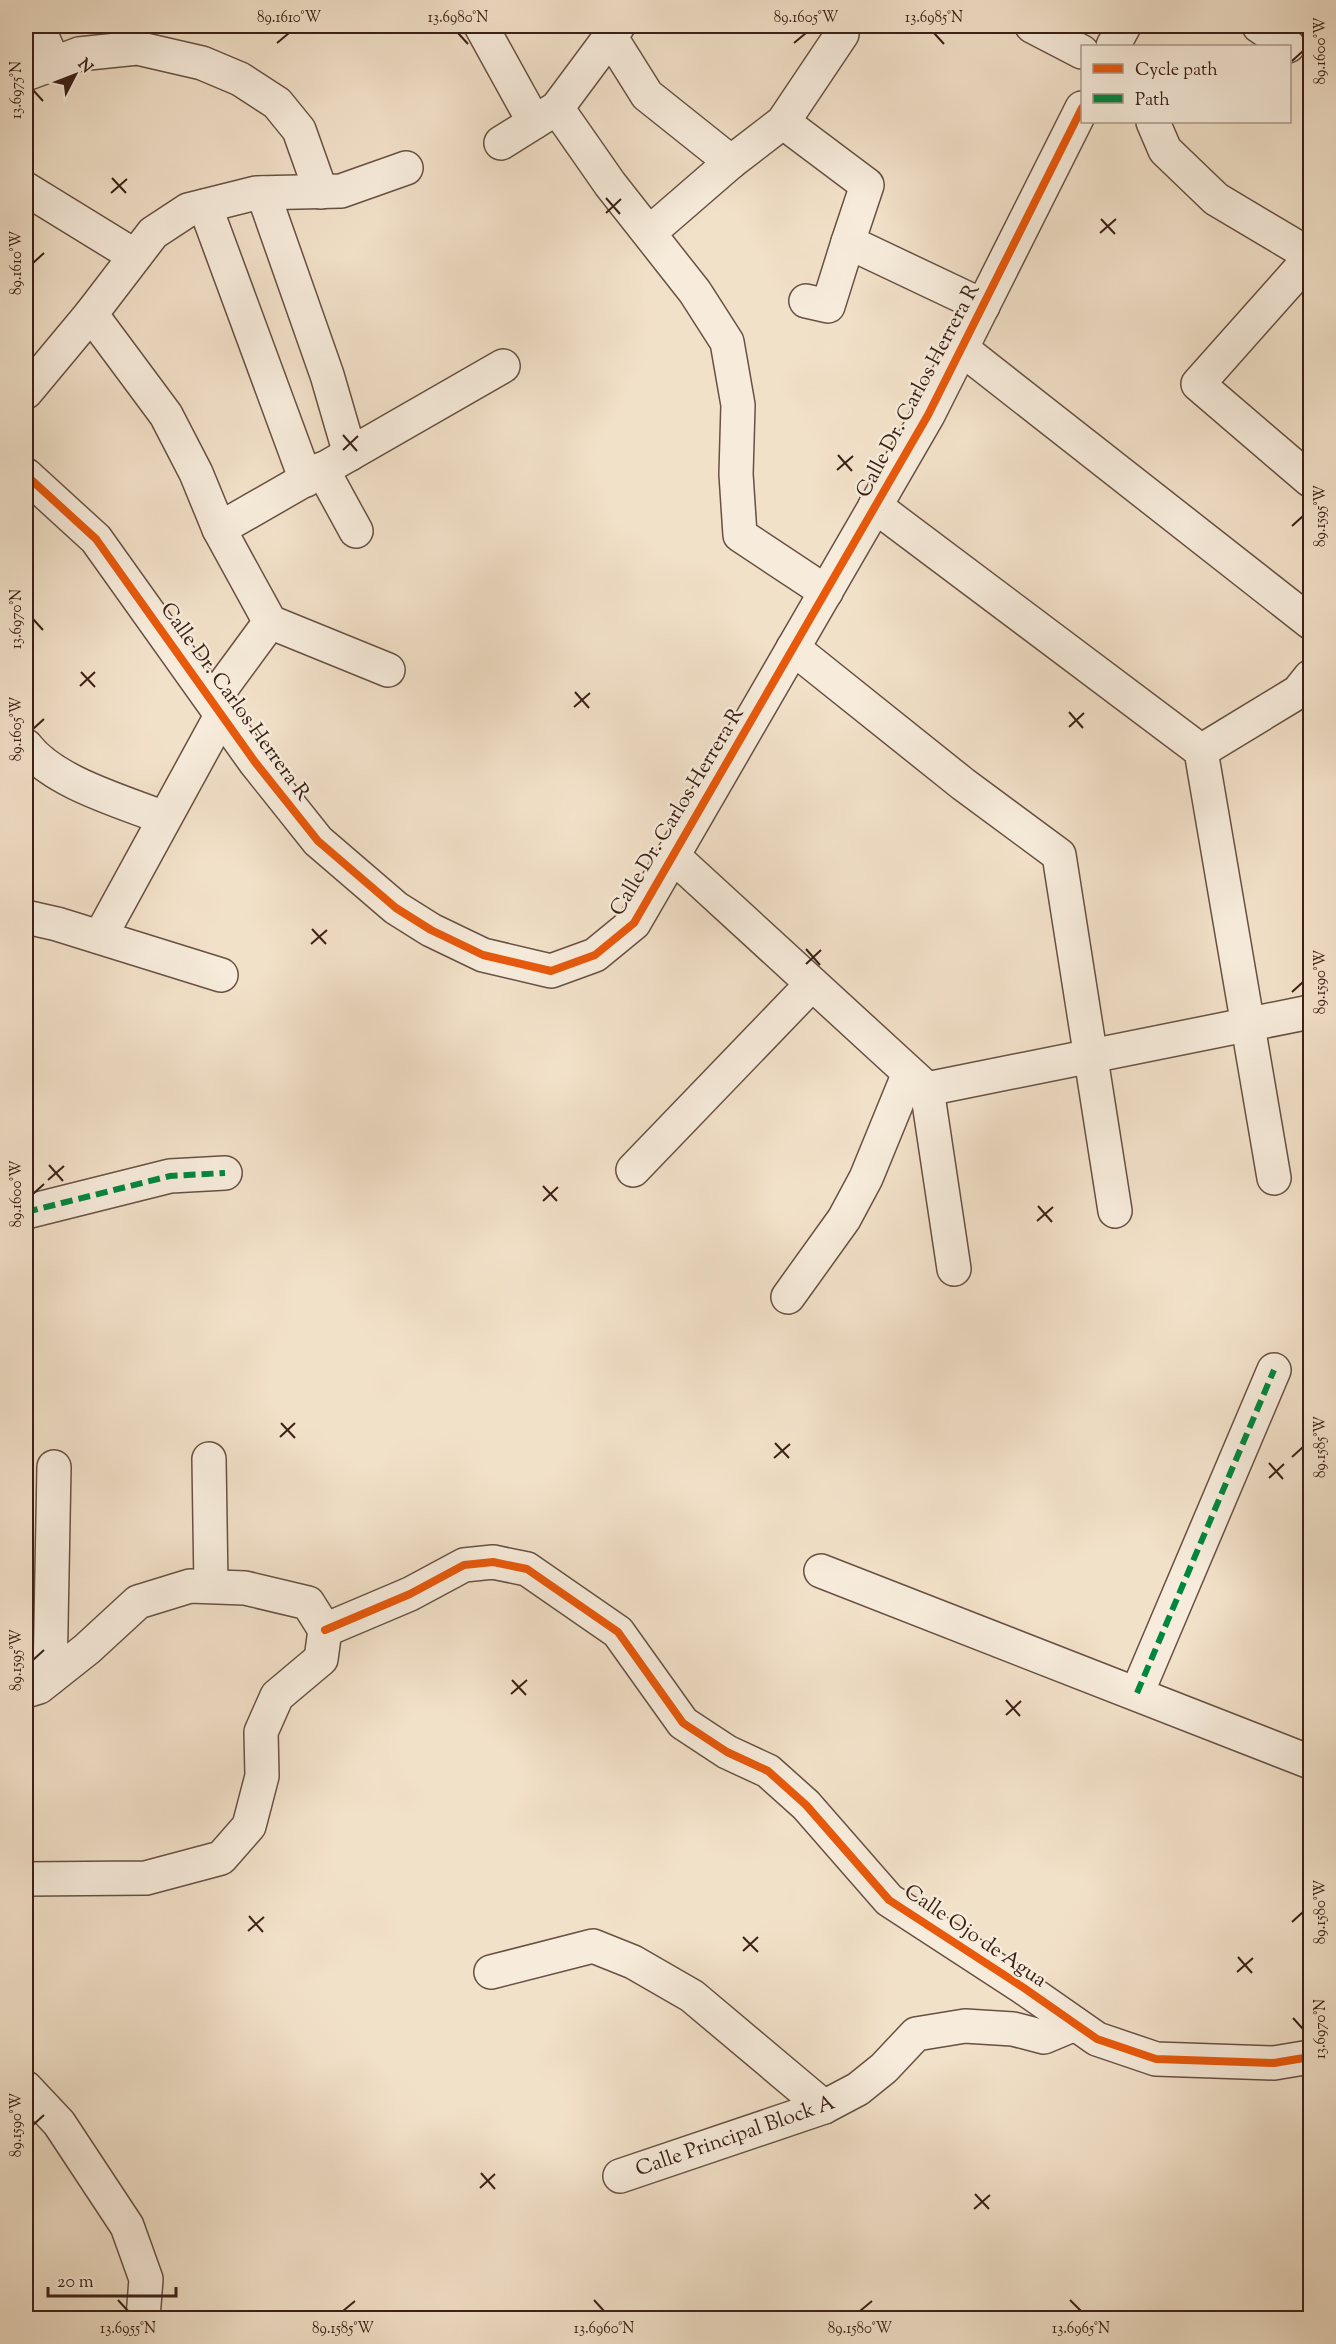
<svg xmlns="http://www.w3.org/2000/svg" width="1336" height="2344" font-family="'Sorts Mill Goudy',serif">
  <rect width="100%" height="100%" fill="#f2e1c9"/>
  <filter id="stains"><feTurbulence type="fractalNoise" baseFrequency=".00333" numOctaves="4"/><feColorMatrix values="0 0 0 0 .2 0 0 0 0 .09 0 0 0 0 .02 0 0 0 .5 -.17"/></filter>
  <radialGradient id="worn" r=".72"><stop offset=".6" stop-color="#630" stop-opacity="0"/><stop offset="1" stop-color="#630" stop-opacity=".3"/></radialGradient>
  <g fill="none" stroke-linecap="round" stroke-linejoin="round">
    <defs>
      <g id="minor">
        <polyline points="37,26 54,63"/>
        <polyline points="481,26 534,122"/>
        <polyline points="1032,26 1082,52"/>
        <polyline points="1259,26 1288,46"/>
        <polyline points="610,36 647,95 731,162"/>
        <polyline points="1113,46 1124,26"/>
        <polyline points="26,74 79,54 137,48 202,63 240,79 277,103 299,130 321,192"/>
        <polyline points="557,108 610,184 695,292 727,342 738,405 736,474 740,535 826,592"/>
        <polyline points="783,122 867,185 848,242 983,306"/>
        <polyline points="1153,122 1165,150 1216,199 1310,255"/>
        <polyline points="501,143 557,108 618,26"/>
        <polyline points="26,189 135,256"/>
        <polyline points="263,193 327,375 350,454"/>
        <polyline points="205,206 306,480"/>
        <polyline points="649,233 731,162 783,122 842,34"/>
        <polyline points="1310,258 1198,384 1310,480"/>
        <polyline points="806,301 828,306 848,242"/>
        <polyline points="91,314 166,415 196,473 219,529 270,622 388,670"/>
        <polyline points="962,349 1310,622"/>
        <polyline points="26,392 91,314 153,233 188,210 256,193 341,191 406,168"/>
        <polyline points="322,469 356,531"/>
        <polyline points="26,475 96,539 255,762 318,841 396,908 431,930 483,955 551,971 595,955 634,923 928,415 1082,108"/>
        <polyline points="875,506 1201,751 1274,1178"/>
        <polyline points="219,529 503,366"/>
        <polyline points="793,648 963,784 1059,855 1115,1211"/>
        <polyline points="212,701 270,622"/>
        <path d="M26,746c27,36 95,55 138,72"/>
        <polyline points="1201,751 1298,692 1310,677"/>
        <polyline points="673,856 927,1089 954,1269"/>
        <polyline points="26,917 57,924 221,975"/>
        <polyline points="100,937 222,714"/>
        <polyline points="927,1089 1310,1012"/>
        <polyline points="633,1170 812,984"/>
        <polyline points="26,1212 170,1176 225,1173"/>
        <polyline points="788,1297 844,1219 866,1178 909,1073"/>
        <polyline points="209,1459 211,1586"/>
        <polyline points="821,1571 1310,1762"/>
        <polyline points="325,1630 410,1594 464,1565 493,1562 527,1569 618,1632 683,1723 727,1752 768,1771 806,1805 889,1900 1024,1988 1097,2039 1156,2059 1274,2063 1310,2057"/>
        <polyline points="50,1678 54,1467"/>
        <polyline points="26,1691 39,1687 87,1649 138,1602 190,1586 245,1588 308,1603 325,1630"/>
        <polyline points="1137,1693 1274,1370"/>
        <polyline points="26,1879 146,1878 221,1858 249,1826 262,1776 261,1732 277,1696 321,1659 325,1630"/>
        <polyline points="491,1972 593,1946 633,1962 692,1996 824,2107"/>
        <polyline points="26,2088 59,2123 127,2226 146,2279 143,2318"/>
        <polyline points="620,2176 824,2107 858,2089 884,2068 916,2034 965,2026 1013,2029 1044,2037 1075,2024"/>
      </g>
    </defs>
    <use href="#minor" stroke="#685043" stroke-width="36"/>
    <use href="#minor" stroke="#f7ecdc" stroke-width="33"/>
    <g stroke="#00873e" stroke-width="6" stroke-dasharray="12 6" stroke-linecap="butt">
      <polyline points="26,1212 170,1176 225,1173"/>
      <polyline points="1137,1693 1274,1370"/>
    </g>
    <defs>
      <g id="cycleway">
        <polyline points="26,475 96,539 255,762 318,841 396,908 431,930 483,955 551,971 595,955 634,923 928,415 1082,108"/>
        <polyline points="325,1630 410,1594 464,1565 493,1562 527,1569 618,1632 683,1723 727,1752 768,1771 806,1805 889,1900 1024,1988 1097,2039 1156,2059 1274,2063 1310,2057"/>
      </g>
    </defs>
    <use href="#cycleway" stroke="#f7ecdc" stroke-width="11"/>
    <use href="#cycleway" stroke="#e8590c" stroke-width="8"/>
  </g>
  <path fill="none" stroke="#3a2016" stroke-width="2" d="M458,33l10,11M934,33l10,11M277,43l12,-10M794,43l12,-10M1292,61l11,-10M33,90l10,11M112,178l14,15M111,193l16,-14M606,198l14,16M606,213l15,-14M1101,219l14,15M1100,233l16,-14M33,263l11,-10M343,435l14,16M343,450l15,-14M838,455l14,16M837,470l16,-14M1292,526l11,-10M33,619l10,11M81,672l14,15M80,686l15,-14M575,692l14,16M574,707l16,-14M1069,712l14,16M1069,727l15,-14M33,729l11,-10M312,929l14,15M311,944l16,-14M806,949l14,16M806,964l15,-14M1292,992l11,-10M49,1165l14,16M48,1180l16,-14M543,1186l14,15M33,1194l11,-10M543,1201l15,-14M1038,1206l14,16M1037,1221l16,-14M281,1423l14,15M280,1437l15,-14M775,1443l14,15M1292,1457l11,-10M774,1458l16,-14M1269,1463l14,16M1269,1478l15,-14M33,1660l11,-10M512,1680l14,15M511,1694l16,-14M1006,1700l14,16M1006,1715l15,-14M249,1916l14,16M1292,1922l11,-10M248,1931l16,-14M743,1937l15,15M743,1951l15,-14M1238,1957l14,16M1237,1972l16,-14M1293,2018l10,11M33,2125l11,-10M481,2173l14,16M480,2188l15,-14M975,2194l14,15M974,2209l16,-14M118,2300l10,11M594,2300l10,11M1070,2300l11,11M343,2311l12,-10M860,2311l12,-10"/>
  <g text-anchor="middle" stroke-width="5" stroke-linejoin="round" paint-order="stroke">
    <g font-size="21" fill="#3a2016" stroke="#f7ecdc">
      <text transform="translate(917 390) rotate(-62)" y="7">Calle Dr. Carlos Herrera R</text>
      <text transform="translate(236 701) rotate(54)" y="7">Calle Dr. Carlos Herrera R</text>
      <text transform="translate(676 811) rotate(-59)" y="7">Calle Dr. Carlos Herrera R</text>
      <text transform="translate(976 1935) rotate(34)" y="7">Calle Ojo de Agua</text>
      <text transform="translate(735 2135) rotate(-19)" y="7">Calle Principal Block A</text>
    </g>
  </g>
  <rect width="1336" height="2344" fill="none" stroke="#f2e1c9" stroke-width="66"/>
  <rect x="1081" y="45" width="210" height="78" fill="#f7ecdc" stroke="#ab9a8d" stroke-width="1.5"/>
  <rect x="1093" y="64" width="30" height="9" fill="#e8590c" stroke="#ab9a8d" stroke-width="1.5"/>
  <text x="1135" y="75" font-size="18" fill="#3a2016">Cycle path</text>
  <rect x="1093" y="94" width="30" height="9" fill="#00873e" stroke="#ab9a8d" stroke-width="1.5"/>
  <text x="1135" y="105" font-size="18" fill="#3a2016">Path</text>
  <g transform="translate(75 75) rotate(48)" stroke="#f7ecdc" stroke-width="4.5" paint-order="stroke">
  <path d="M0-4.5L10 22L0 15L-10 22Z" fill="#3a2016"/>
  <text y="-9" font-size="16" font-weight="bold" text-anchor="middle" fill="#3a2016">N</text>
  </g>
  <path d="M48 2287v9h128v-9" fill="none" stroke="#3a2016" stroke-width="3"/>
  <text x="57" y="2287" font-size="18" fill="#3a2016" stroke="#f7ecdc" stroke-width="4.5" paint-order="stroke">20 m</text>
  <rect x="33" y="33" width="1270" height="2278" fill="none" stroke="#3a2016" stroke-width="2"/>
  <g font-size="15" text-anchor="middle" fill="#3a2016">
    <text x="289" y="22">89.1610°W</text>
    <text x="458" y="22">13.6980°N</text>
    <text x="806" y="22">89.1605°W</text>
    <text x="934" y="22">13.6985°N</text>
    <text transform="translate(1320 51) rotate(-90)" y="5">89.1600°W</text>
    <text transform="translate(16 90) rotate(-90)" y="5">13.6975°N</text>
    <text transform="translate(16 263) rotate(-90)" y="5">89.1610°W</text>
    <text transform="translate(1320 516) rotate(-90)" y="5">89.1595°W</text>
    <text transform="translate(16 619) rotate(-90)" y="5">13.6970°N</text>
    <text transform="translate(16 729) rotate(-90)" y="5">89.1605°W</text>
    <text transform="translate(1320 982) rotate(-90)" y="5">89.1590°W</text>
    <text transform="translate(16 1194) rotate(-90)" y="5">89.1600°W</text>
    <text transform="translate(1320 1447) rotate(-90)" y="5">89.1585°W</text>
    <text transform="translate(16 1660) rotate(-90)" y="5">89.1595°W</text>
    <text transform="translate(1320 1912) rotate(-90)" y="5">89.1580°W</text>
    <text transform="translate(1320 2029) rotate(-90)" y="5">13.6970°N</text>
    <text transform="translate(16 2125) rotate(-90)" y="5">89.1590°W</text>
    <text x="128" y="2333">13.6955°N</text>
    <text x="343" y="2333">89.1585°W</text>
    <text x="604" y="2333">13.6960°N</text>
    <text x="860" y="2333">89.1580°W</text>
    <text x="1081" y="2333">13.6965°N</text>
  </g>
  <rect width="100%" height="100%" filter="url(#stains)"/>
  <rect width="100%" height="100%" fill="url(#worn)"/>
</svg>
